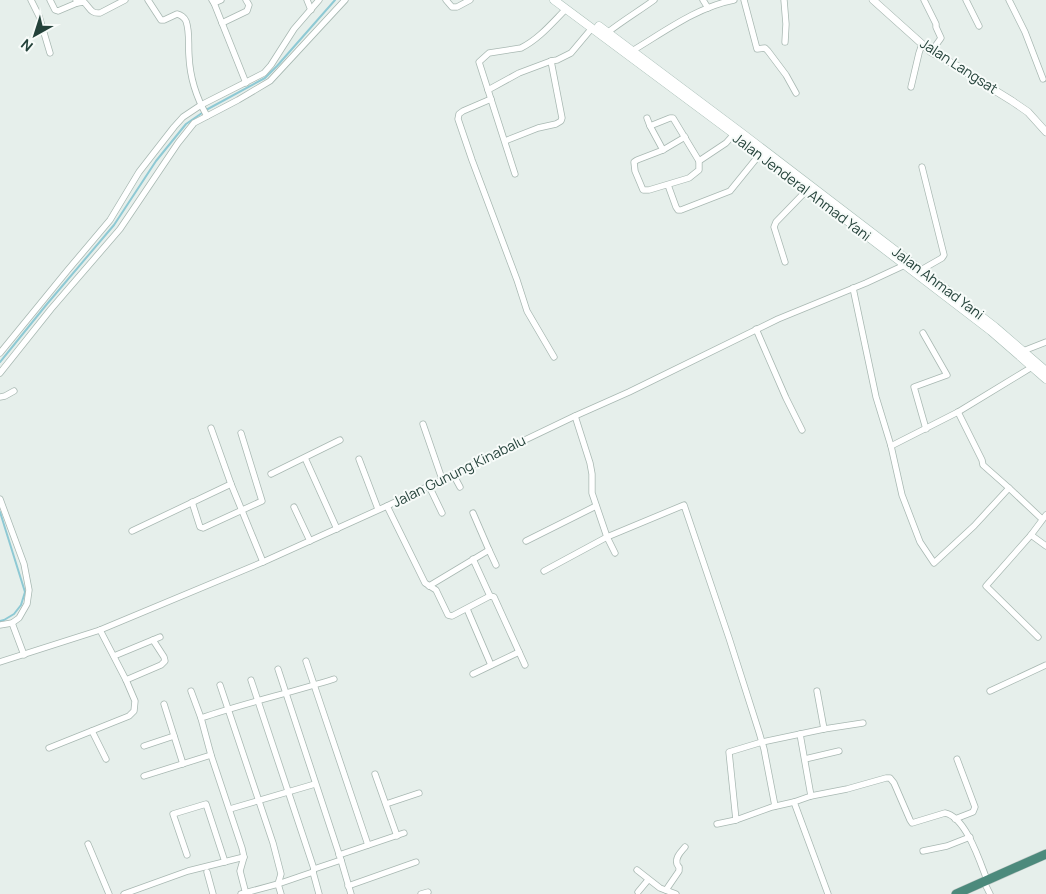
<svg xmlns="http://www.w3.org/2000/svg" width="1046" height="894" font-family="Manrope,sans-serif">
  <rect width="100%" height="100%" fill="#e6efeb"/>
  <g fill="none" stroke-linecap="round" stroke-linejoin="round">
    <g stroke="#8ec9d4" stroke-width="2">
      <polyline points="206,110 265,78 277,66 335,0"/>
      <polyline points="0,362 47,304 114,225 156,161 186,124 202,113"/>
      <polyline points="0,512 25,592 21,605 14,614 4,620 0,621"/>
    </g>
    <defs>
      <g id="minor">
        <polyline points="31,0 39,16 50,53"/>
        <polyline points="50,0 55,10 58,11 77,3"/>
        <path d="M76,0l1,3 7,-1c6,6 7,12 16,11l25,-13"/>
        <path d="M148,0l13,20h3l13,-6c4,1 7,3 9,7 4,11 2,23 3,35 1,22 7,41 18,60"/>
        <polyline points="212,0 214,3 221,0"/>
        <polyline points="307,0 311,10"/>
        <polyline points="446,0 452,7 457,7 470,0"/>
        <polyline points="703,0 708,8"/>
        <polyline points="744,0 757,49 765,48 768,51 786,75 796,93"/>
        <polyline points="784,0 786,24 785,42"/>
        <polyline points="924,0 936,24 936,27 941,38 931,52"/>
        <polyline points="966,0 979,26"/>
        <polyline points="1009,0 1025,32 1043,79"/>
        <polyline points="214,3 246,83"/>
        <polyline points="222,23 247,11 249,5 246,0"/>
        <path d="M607,33c15,-12 32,-22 47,-33"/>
        <path d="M632,51c32,-19 65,-44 102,-51"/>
        <polyline points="911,87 919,53 922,44"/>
        <polyline points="488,90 519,73 551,61 557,60 571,53 592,28"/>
        <polyline points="491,99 463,111 459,114 458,119 472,160 517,280 527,311 554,357"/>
        <polyline points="647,118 650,126 663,150"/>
        <polyline points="650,126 670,118 673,118 699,161"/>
        <polyline points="685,137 663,150 637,160 634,162 635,171 643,190 649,190 689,178 699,170 699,161 726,143 734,134"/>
        <polyline points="505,141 538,128 556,124 561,121 562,118 551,61"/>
        <path d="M515,174l-36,-112 10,-9 32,-5c18,-9 31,-25 45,-39"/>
        <polyline points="668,185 676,207 678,210 681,210 730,191 760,154"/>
        <polyline points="785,262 774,227 776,222 807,190"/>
        <polyline points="921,270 942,258 944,255 922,167"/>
        <polyline points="853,288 876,397 891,446 902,495 920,542 934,563 974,526 1009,488 1042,519"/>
        <polyline points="756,329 786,398 802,430"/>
        <polyline points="923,333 947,375 914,387 926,429"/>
        <polyline points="1023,351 1046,342"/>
        <polyline points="0,353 67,271 110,220 139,172 174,127 183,117 201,105 264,73 271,65 294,29 319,0"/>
        <polyline points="0,373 51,309 120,229 178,143 194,123 238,100 270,81 345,0"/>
        <polyline points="0,397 5,396 14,391"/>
        <polyline points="958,412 982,460 983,465 1009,488"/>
        <polyline points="575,416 590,463 592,474 592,493 607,537 615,553"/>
        <polyline points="423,424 442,479"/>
        <polyline points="211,428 231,484 263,562"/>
        <polyline points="891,446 958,412 1032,367"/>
        <polyline points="305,458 337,529"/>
        <polyline points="359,459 378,509"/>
        <polyline points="271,474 340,440"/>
        <polyline points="453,474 460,487"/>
        <polyline points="429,486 442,513"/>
        <polyline points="0,499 24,564 29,590 27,604 19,618 12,623 0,625"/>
        <polyline points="192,502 200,527 203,528 262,501 241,433"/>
        <polyline points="387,506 425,583 436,590 448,615 452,616 490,596 494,597 525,665"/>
        <polyline points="294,507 310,541"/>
        <polyline points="473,513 489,550"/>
        <polyline points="1046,515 1031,535 1046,546"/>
        <polyline points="132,531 231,484"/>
        <polyline points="1031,535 986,586 1038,637"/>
        <polyline points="526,541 596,506"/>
        <polyline points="473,559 490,596"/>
        <polyline points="544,571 607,537 684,505 729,638 759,732 764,749 775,806"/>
        <polyline points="429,586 489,550 496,565"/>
        <polyline points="467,609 491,665"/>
        <polyline points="12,623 24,655"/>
        <polyline points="114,656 160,637"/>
        <polyline points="306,661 368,845"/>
        <polyline points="0,662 100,630 263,562 387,506 575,416 629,392 778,319 866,283 907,264"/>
        <polyline points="278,669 341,860 351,894"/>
        <polyline points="473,674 519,652"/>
        <polyline points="126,680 161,665 165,661 164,657 153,640"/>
        <polyline points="251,680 314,869"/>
        <polyline points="220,685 273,843 281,874 278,884 281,894"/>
        <polyline points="191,691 201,718"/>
        <polyline points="817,691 824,729"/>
        <polyline points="990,691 1046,665"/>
        <polyline points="164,704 183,764"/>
        <polyline points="92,731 106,759"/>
        <polyline points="800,734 811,796 794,802 828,894"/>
        <polyline points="144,746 174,736"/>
        <polyline points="49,748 129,716 134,711 135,701 126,680 100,630"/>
        <polyline points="805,759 839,751"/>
        <polyline points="375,774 397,836"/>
        <polyline points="144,776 211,755"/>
        <path d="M811,796l36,-7 39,-11h4l4,5 16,37 2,3 33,-10c21,4 35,49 42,67"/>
        <polyline points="794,802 772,807 736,820 729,752 762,742 824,729 863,723"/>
        <polyline points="386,804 419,793"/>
        <polyline points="230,809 315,784"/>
        <polyline points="955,819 973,812 975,807 957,759"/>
        <polyline points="717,824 736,820"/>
        <polyline points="88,844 109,894"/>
        <polyline points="923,851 947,846 970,837"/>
        <polyline points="187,855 173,814 206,804 225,862"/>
        <polyline points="339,855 404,833"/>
        <polyline points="637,870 660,888 676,894"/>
        <polyline points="207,872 213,894"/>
        <polyline points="313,872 319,894"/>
        <polyline points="984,882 990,894"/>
        <polyline points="348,886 416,862"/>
        <path d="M666,890l13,-19c0,-7 1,-1 -2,-7 -2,-7 4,-12 8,-17"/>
        <polyline points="638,892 648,880"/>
        <polyline points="124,894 188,871 244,857"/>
        <polyline points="241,894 278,884 313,872 314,869 341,860"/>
        <path d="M246,894l-6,-23 4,-14 -2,-9 -31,-93 -10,-37c44,-15 89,-25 133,-39"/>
        <polyline points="421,894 428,892"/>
      </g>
      <polyline id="tertiary" points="873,0 931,52 959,67 970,75 1012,101 1028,112 1046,132"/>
      <g id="secondary">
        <polyline points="554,0 734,134 991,331 1046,379"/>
        <polyline points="599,26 743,134 960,300 995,327 1046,371"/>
      </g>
      <polyline id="trunk" points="956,894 1046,854"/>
    </defs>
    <use href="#minor" stroke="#a8b8b2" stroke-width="7"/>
    <use href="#tertiary" stroke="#a8b8b2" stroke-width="8"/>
    <use href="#secondary" stroke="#a4bbb3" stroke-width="9"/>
    <use href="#trunk" stroke="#c2cac8" stroke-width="10"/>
    <use href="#minor" stroke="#fff" stroke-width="5.5"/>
    <use href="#tertiary" stroke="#fff" stroke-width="7"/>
    <use href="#secondary" stroke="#fff" stroke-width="8"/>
    <use href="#trunk" stroke="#4c8a7c" stroke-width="9"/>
  </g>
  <g text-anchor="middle" stroke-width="4" stroke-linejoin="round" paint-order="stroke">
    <g font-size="14" fill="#24423a" stroke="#f7fbf9">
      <text transform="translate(959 66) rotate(33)" y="5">Jalan Langsat</text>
      <text transform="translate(802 187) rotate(37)" y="5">Jalan Jenderal Ahmad Yani</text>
      <text transform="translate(938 283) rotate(37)" y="5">Jalan Ahmad Yani</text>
      <text transform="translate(459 471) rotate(-26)" y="5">Jalan Gunung Kinabalu</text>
    </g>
  </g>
  <g transform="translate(35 35) rotate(219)" stroke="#f7fbf9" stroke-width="4" paint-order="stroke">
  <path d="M0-4L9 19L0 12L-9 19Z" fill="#24423a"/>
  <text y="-8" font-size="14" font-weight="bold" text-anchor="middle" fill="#24423a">N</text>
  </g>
</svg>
